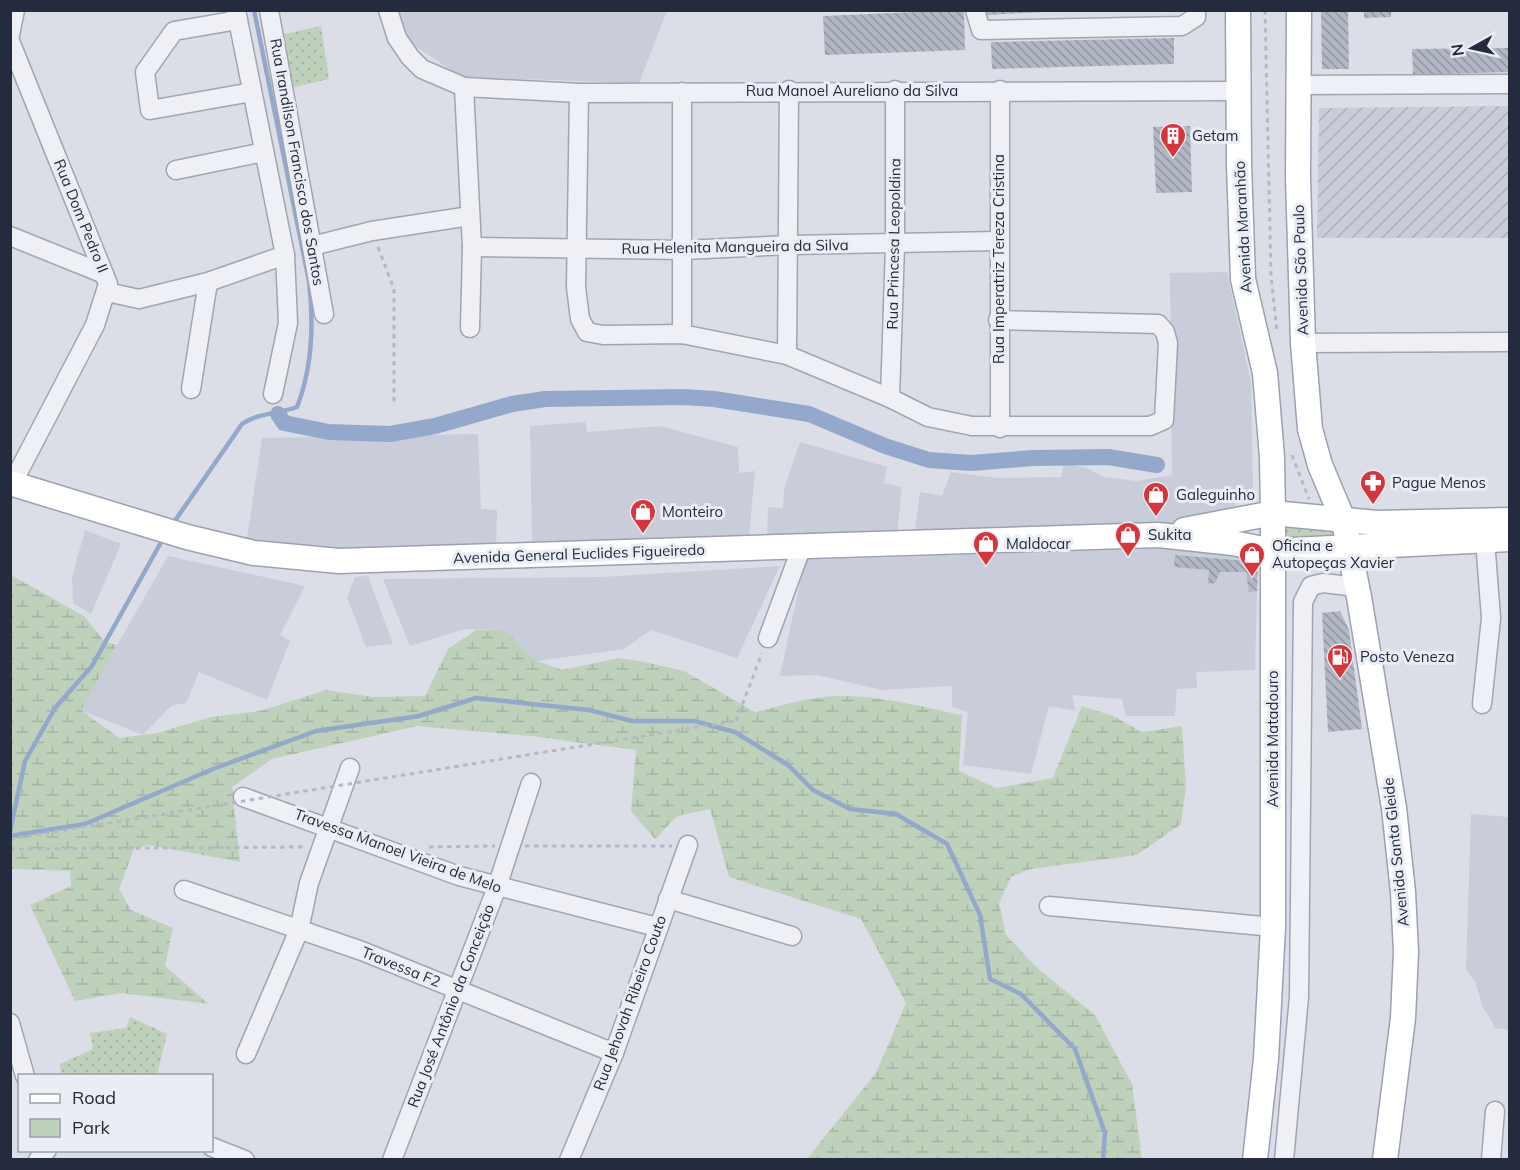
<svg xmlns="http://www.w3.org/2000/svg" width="1520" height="1170" font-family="Mulish,sans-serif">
  <defs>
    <pattern id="industrial-furrows" width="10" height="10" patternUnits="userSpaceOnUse" patternTransform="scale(1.5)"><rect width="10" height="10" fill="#c9cdd9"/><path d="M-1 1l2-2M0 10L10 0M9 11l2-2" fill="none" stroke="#acb0bb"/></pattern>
    <pattern id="green-dots" width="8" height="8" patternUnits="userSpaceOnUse" patternTransform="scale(1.5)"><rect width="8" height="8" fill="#bfd1bb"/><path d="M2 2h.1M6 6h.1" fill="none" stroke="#a4b4a2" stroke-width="1.8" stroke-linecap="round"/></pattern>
    <pattern id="wetland-marsh" width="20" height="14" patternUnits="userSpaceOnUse" patternTransform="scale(1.5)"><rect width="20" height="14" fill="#bfd1bb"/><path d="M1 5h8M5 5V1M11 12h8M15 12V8" fill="none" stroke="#a4b4a2"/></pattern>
    <pattern id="building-back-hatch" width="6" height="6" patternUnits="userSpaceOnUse" patternTransform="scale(1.5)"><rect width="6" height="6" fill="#b2b7c4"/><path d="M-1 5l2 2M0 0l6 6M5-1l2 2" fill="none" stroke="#9195a1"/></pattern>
  </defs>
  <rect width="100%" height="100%" fill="#dbdee7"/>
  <g fill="#c9cdd9">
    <polygon points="397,11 667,11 639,83 462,77 404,39"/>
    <polygon points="1227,272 1251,382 1253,488 1226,513 1159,531 914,537 920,492 942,496 951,472 996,478 1061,477 1064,464 1087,468 1104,477 1137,481 1172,475 1170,273"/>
    <polygon points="585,422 587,432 660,426 738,447 739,473 755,471 749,537 532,545 530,426"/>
    <polygon points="478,434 481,509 497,510 496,548 355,554 247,538 262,438"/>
    <polygon points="800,442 887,467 884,483 902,487 897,536 767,537 768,507 783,508 784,489"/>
    <polygon points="85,530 121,544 91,614 73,603 72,577"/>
    <polygon points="1178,548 1258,557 1255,670 1196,672 1197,688 1177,689 1175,716 1126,716 1122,699 1072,695 1075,711 1049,706 1031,774 963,765 968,712 952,707 952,686 882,690 817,675 780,676 805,560"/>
    <polygon points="168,556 305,586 280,635 290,641 267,700 199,672 186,703 172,705 143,735 80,710"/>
    <polygon points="780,566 737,658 651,630 624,649 537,661 505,630 465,629 410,646 383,579 602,577"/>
    <polygon points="368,576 393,644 366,647 347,597 355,577"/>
    <polygon points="1471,814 1509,817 1509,1030 1495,1028 1482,1005 1475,981 1466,970"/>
  </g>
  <polygon fill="url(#industrial-furrows)" points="1509,106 1509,238 1317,238 1319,108"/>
  <g fill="url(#green-dots)">
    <polygon points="321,26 329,79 290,88 280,35"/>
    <polygon points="1278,521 1336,527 1337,539 1278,538"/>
    <polygon points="130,1017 167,1034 157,1075 58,1075 61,1074 60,1064 93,1049 90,1033 126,1028"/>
  </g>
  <path fill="url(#wetland-marsh)" d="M11,575l73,41 21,26 12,3 -36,65 38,28 38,-5 54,-16 49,-6 66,-21 47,7 52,-1 23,-47 28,-19h29l32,31 25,9 57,-12 30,5 35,8 71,41c28,-7 58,-16 87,-16 41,0 81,11 120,19l-3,56 37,17 57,-10 29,-72 31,10 29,16 40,-6 4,60 -5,38 -44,31 -106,14 -20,8 -12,26 7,32 31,33 58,47 37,69 10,75h-335l69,-86 30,-70 -45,-84 -132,-42 -19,-68 -33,7 -22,23 -24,-28 5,-61 -105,-14 -114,-10 -145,33 -40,28 8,75 -91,-17 -15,4 -15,40 12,21 42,18 -8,38 44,38 -88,-11 -46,8 -45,-96 41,-19 -1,-15 -59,-2z"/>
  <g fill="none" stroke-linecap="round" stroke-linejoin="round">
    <g stroke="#93a8ca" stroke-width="4.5">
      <path d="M172,525l70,-101c16,-11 35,-10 55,-17 16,-41 17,-83 12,-126l-55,-271"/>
      <polyline points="10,831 25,761 55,708 92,666 164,537"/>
      <polyline points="10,836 85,824 213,769 316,731 419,716 476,698 589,710 632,721 694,721 735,732 788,765 813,790 850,809 896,814 947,844 980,915 990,979 1021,994 1075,1049 1105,1133 1103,1160"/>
    </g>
    <polyline stroke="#93a8ca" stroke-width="16" points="278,414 284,423 329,432 390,434 435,426 512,404 545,399 683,397 714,399 809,414 885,446 929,460 971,463 1033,458 1108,457 1157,465"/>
  </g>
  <g fill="url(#building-back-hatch)">
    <polygon points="964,10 965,50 825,55 823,16"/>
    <polygon points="987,10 1043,10 1043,12 987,15"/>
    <polygon points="1321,10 1348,10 1349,69 1322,69"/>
    <polygon points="1364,10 1391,10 1391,17 1364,18"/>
    <polygon points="1174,38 1174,64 992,69 991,42"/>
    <polygon points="1510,48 1510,72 1413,75 1412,49"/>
    <polygon points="1190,126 1192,192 1156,193 1153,127"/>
    <polygon points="1175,555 1258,562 1257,591 1249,592 1246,572 1220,572 1215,583 1208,584 1209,570 1174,567"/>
    <polygon points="1340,611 1349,630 1362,729 1328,732 1322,613"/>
  </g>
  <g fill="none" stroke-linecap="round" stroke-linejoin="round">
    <defs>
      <g id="minor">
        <polyline points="236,10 285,255 288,323 273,394"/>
        <polyline points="269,10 324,314"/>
        <polyline points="388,10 397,38 410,57 422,69 464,87 579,93 1240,91"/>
        <polyline points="975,10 981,30 1182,26 1196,17 1196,10"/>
        <polyline points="238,20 174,31 145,72 150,110 252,92"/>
        <polyline points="10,35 15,10"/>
        <polyline points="10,41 108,284 95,325 12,484"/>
        <polyline points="1297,85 1510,84"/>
        <polyline points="464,87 472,247 470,328"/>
        <polyline points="1000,90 1000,428"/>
        <polyline points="579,93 576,287 580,319 587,332 603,335 682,334 787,355 890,398 928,417 972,426 1150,426 1164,420 1168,343 1165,332 1158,324 998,320"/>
        <polyline points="176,170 264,152"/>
        <polyline points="10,236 104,274"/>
        <polyline points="312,246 372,231 470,216"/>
        <polyline points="472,247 684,250 790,245 999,241"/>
        <polyline points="107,292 139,299 208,282 285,255"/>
        <polyline points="682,334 682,92"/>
        <polyline points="1303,343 1510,342"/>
        <polyline points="787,355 789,90"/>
        <polyline points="191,389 208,282"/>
        <polyline points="890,398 895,245 895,90"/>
        <polyline points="768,638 802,546"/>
        <polyline points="1482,704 1491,618 1485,540"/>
        <polyline points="243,797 459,876 657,927"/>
        <polyline points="184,890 362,951 614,1053"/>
        <polyline points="668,899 792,936"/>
        <polyline points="1049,906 1273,927"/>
        <polyline points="10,1023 25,1076"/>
        <polyline points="246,1054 299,930 309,883 350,768"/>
        <polyline points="212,1147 245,1160"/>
        <polyline points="38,1160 47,1150"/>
        <polyline points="392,1160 497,887 531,783"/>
        <polyline points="569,1160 614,1053 688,845"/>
        <polyline points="1284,1160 1299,997 1303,602 1311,586 1323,583 1357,587"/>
        <polyline points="1491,1160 1495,1111"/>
      </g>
      <g id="major">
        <polyline points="1238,10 1239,165 1243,279 1265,373 1272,457 1273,513 1273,927 1266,1059 1255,1160"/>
        <polyline points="1299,10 1298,178 1303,343 1310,429 1320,465 1344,522 1359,597 1394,808 1403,892 1406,952 1403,1018 1385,1160"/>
        <polyline points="10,483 187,537 254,553 339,561 1158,535 1233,543 1273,551 1510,539"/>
        <polyline points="1184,530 1273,513 1377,523 1510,520"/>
      </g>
    </defs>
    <use href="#minor" stroke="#a0a5b1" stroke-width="21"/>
    <use href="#major" stroke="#9aa1b3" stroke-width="27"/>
    <g stroke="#b5b9c2" stroke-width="3" stroke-dasharray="4.5 4.5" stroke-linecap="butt">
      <polyline points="1265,10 1271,276 1277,332"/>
      <polyline points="378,247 394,289 394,404"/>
      <polyline points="1292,455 1309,499"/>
      <polyline points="736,721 762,653"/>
      <polyline points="525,846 672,846"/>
      <polyline points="429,847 495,846"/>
      <polyline points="10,849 306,847"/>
    </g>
    <use href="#minor" stroke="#eef0f5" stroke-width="18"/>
    <use href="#major" stroke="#fff" stroke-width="24"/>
    <polyline stroke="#b5b9c2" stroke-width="3" stroke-dasharray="4.5 4.5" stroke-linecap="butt" points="10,839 736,721"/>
  </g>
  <defs>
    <symbol id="building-pin" viewBox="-11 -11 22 30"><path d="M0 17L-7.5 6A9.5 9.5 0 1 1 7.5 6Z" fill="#d7353c" stroke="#eaedf4"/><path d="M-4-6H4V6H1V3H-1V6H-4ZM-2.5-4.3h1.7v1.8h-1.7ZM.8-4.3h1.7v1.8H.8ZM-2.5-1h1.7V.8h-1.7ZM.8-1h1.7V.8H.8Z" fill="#fff"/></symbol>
    <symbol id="pharmacy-pin" viewBox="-11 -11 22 30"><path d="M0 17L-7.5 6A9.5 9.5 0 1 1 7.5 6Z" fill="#d7353c" stroke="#eaedf4"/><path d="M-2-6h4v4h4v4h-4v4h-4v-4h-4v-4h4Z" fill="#fff"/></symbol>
    <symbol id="shop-pin" viewBox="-11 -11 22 30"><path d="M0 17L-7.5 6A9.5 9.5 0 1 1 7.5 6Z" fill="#d7353c" stroke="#eaedf4"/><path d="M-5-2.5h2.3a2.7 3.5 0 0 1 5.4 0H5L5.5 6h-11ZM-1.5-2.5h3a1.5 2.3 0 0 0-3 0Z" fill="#fff"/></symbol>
    <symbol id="fuel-pin" viewBox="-11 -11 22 30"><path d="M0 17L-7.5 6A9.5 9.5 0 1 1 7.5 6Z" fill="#d7353c" stroke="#eaedf4"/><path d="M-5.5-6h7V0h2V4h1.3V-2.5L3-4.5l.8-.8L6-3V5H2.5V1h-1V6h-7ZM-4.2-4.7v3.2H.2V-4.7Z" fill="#fff"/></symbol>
  </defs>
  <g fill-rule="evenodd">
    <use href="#building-pin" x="1158" y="121" width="30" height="40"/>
    <use href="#pharmacy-pin" x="1358" y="468" width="30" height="40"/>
    <use href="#shop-pin" x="1141" y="480" width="30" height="40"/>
    <use href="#shop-pin" x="628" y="497" width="30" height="40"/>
    <use href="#shop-pin" x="1113" y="520" width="30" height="40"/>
    <use href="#shop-pin" x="971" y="529" width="30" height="40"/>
    <use href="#shop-pin" x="1237" y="540" width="30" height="40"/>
    <use href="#fuel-pin" x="1325" y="642" width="30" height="40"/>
  </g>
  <g text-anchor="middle" stroke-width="6" stroke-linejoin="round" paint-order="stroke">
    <g font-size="15" fill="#242b3e" stroke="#eaedf4">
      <text x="852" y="96">Rua Manoel Aureliano da Silva</text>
      <text transform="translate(297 162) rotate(80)" y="5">Rua Irandilson Francisco dos Santos</text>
      <text transform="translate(81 216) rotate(68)" y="5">Rua Dom Pedro II</text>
      <text transform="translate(1243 227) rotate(-93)" y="5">Avenida Maranhão</text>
      <text transform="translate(894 244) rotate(-89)" y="5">Rua Princesa Leopoldina</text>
      <text transform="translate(735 247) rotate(-1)" y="5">Rua Helenita Mangueira da Silva</text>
      <text transform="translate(999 259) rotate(-90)" y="5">Rua Imperatriz Tereza Cristina</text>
      <text transform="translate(1301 270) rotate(-92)" y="5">Avenida São Paulo</text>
      <text transform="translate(579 554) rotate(-2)" y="5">Avenida General Euclides Figueiredo</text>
      <text transform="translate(1273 739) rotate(-90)" y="5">Avenida Matadouro</text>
      <text transform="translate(398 851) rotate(20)" y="5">Travessa Manoel Vieira de Melo</text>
      <text transform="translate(1396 852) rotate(-96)" y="5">Avenida Santa Gleide</text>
      <text transform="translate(401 967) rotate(22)" y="5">Travessa F2</text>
      <text transform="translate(630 1003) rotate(-70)" y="5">Rua Jehovah Ribeiro Couto</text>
      <text transform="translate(451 1006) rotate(-69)" y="5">Rua José Antônio da Conceição</text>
    </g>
    <g font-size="15" fill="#242b3e" stroke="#eaedf4" text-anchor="start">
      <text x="1192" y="141">Getam</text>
      <text x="1392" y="488">Pague Menos</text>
      <text x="1176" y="500">Galeguinho</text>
      <text x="662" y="517">Monteiro</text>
      <text x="1148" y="540">Sukita</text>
      <text x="1006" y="549">Maldocar</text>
      <text x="1272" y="551">Oficina e<tspan x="1272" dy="17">Autopeças Xavier</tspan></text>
      <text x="1360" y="662">Posto Veneza</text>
    </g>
  </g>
  <rect width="1520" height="1170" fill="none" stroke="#242b3e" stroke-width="24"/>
  <rect x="18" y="1074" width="195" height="78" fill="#eaedf4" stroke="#9b9fab" stroke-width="1.5"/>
  <rect x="30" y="1094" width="30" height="9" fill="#ffffff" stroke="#9b9fab" stroke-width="1.5"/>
  <text x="72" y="1104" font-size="18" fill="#242b3e">Road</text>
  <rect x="30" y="1119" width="30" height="18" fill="#bfd1bb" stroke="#9b9fab" stroke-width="1.5"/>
  <text x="72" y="1134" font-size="18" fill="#242b3e">Park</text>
  <g transform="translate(1472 48) rotate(262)" stroke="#eaedf4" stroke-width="4.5" paint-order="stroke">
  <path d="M0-4.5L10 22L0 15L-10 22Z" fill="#242b3e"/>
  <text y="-9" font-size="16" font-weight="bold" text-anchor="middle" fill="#242b3e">N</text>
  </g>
</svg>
